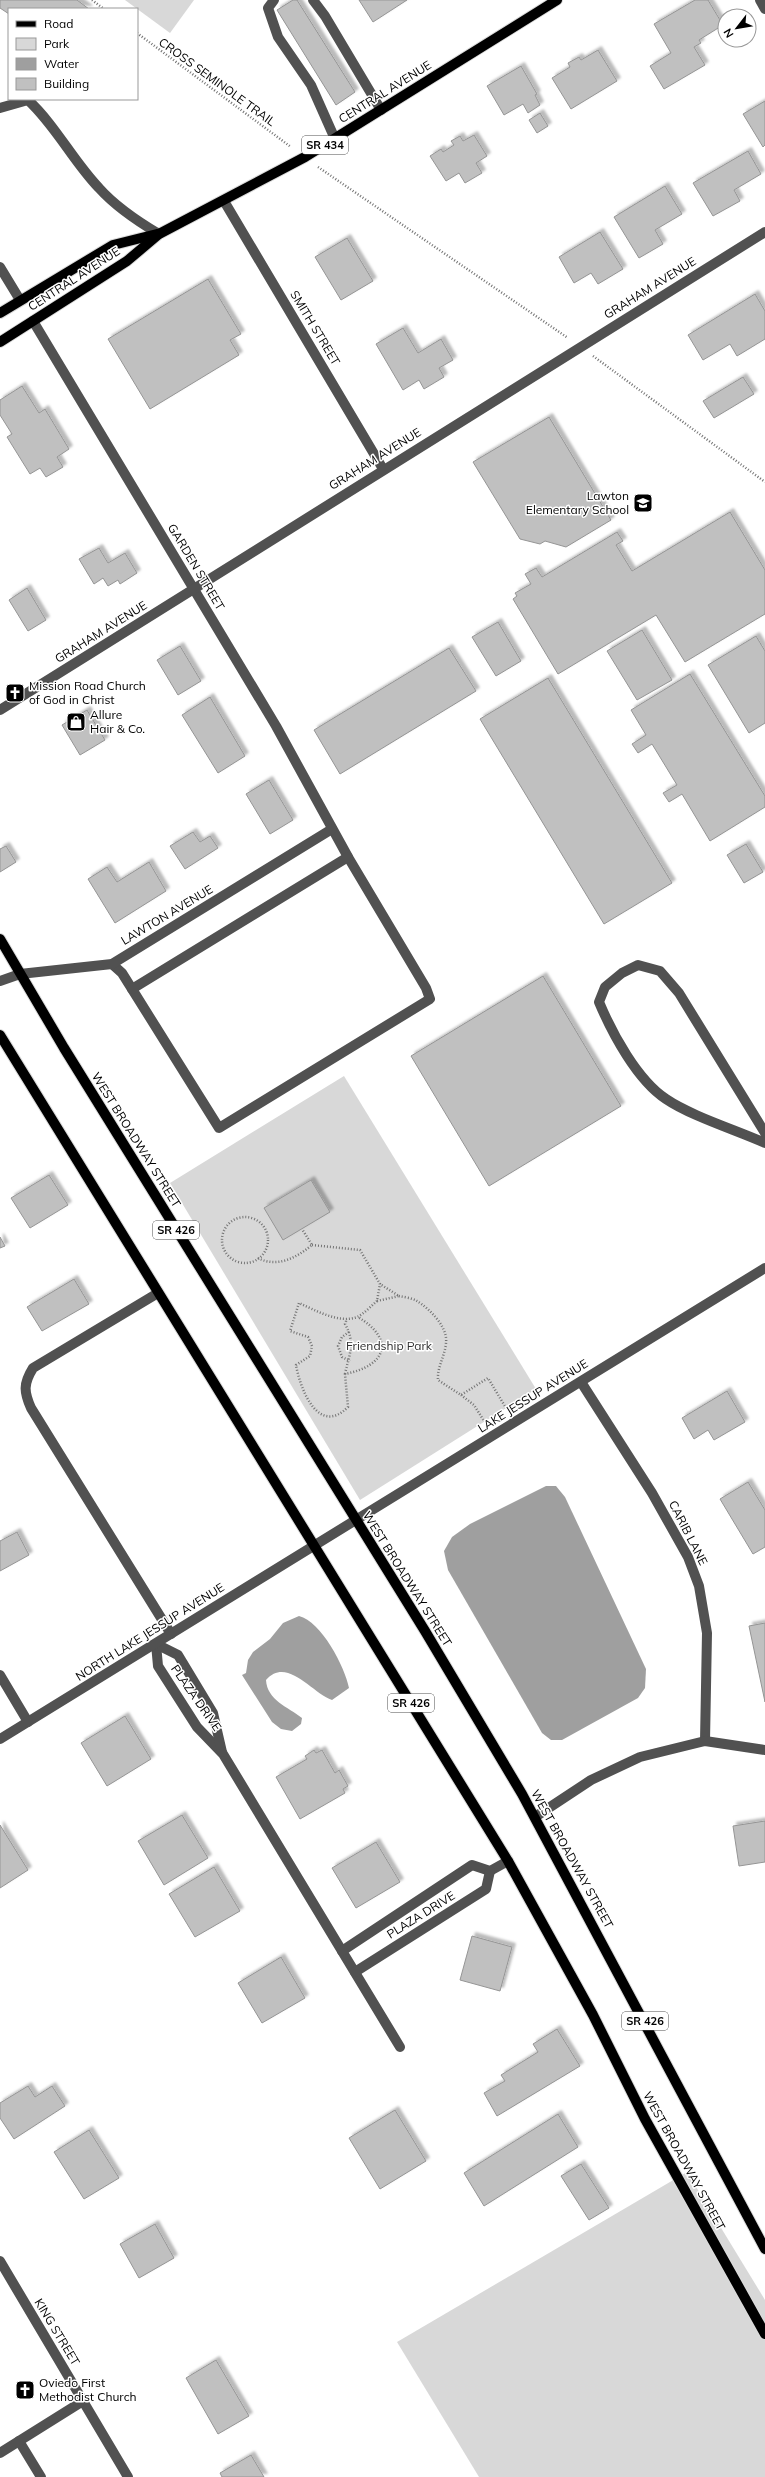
<svg xmlns="http://www.w3.org/2000/svg" width="765" height="2477" font-family="Mulish,sans-serif">
  <defs>
    <filter id="shadow"><feDropShadow dx="3.5" dy="-3.5" stdDeviation="1" flood-color="#0004"/></filter>
  </defs>
  <rect width="100%" height="100%" fill="#fff"/>
  <g fill="#d8d8d8">
    <polygon points="125,0 194,0 170,33"/>
    <polygon points="344,1076 536,1389 360,1500 170,1183"/>
    <polygon points="687,2172 765,2300 765,2477 479,2477 397,2342"/>
  </g>
  <g fill="#9f9f9f">
    <polygon points="546,1486 556,1486 565,1497 646,1669 645,1688 638,1698 562,1740 551,1740 542,1733 448,1570 444,1551 452,1537 470,1524"/>
    <path d="M299,1616c22,5 46,51 50,72l-17,12c-20,-7 -45,-44 -66,-20 1,20 22,27 36,38l-1,6 -9,7 -11,-2 -9,-7 -30,-47 4,-2 2,-13 5,-8 17,-13 13,-16z"/>
  </g>
  <g fill="#c0c0c0" stroke="#959595" filter="url(#shadow)">
    <polygon points="0,0 77,0 89,9 9,9 9,14 0,8"/>
    <polygon points="293,0 297,0 355,92 336,105 277,10"/>
    <polygon points="359,0 407,0 373,22"/>
    <polygon points="695,0 708,0 723,25 699,40 701,43 694,47 705,65 664,89 650,66 671,53 654,24"/>
    <polygon points="598,50 617,81 571,109 552,78 570,67 568,63 579,57 581,60"/>
    <polygon points="521,66 537,94 535,95 540,105 528,113 523,104 504,115 487,86"/>
    <polygon points="765,101 765,145 763,147 743,114"/>
    <polygon points="540,113 548,126 537,133 529,120"/>
    <polygon points="474,135 487,156 476,163 482,173 465,183 459,173 446,181 430,156 441,149 443,152 454,145 451,141 460,136 463,141"/>
    <polygon points="748,151 761,174 734,190 740,201 713,216 693,183"/>
    <polygon points="665,186 682,214 655,230 663,244 639,258 614,217"/>
    <polygon points="600,232 623,269 598,284 591,273 574,283 559,257"/>
    <polygon points="347,238 373,281 341,300 315,257"/>
    <polygon points="208,279 241,334 230,340 239,355 150,409 108,339"/>
    <polygon points="755,294 765,311 765,339 737,356 730,344 703,360 688,335"/>
    <polygon points="403,328 418,353 441,339 453,360 439,368 444,377 424,389 419,380 403,390 376,344"/>
    <polygon points="743,377 754,394 714,418 703,401"/>
    <polygon points="22,386 39,413 45,409 69,449 57,457 63,467 46,477 40,468 30,474 7,437 12,434 0,415 0,400"/>
    <polygon points="549,417 611,520 566,547 545,541 540,544 520,539 473,462"/>
    <polygon points="730,512 765,570 765,614 685,662 656,615 558,674 513,599 517,596 515,593 531,584 525,574 536,568 542,577 617,532 623,541 616,545 632,571"/>
    <polygon points="99,548 108,563 125,553 137,573 120,584 118,580 108,586 103,578 94,584 79,559"/>
    <polygon points="27,588 46,620 28,631 9,600"/>
    <polygon points="498,622 521,661 496,676 472,637"/>
    <polygon points="642,630 672,680 637,700 607,651"/>
    <polygon points="756,636 765,651 765,723 749,733 708,665"/>
    <polygon points="180,646 201,681 178,695 157,660"/>
    <polygon points="449,648 476,691 340,774 314,730"/>
    <polygon points="690,674 765,796 765,807 710,841 682,794 669,802 663,793 677,785 652,744 638,753 632,744 646,735 631,710"/>
    <polygon points="548,678 672,883 604,924 480,719"/>
    <polygon points="210,697 245,756 218,773 182,715"/>
    <polygon points="87,710 105,740 80,755 62,725"/>
    <polygon points="269,780 293,820 270,834 246,794"/>
    <polygon points="193,832 200,842 210,836 218,848 185,869 170,846"/>
    <polygon points="746,844 763,872 744,883 727,855"/>
    <polygon points="6,846 16,862 0,872 0,849"/>
    <polygon points="149,862 166,891 115,923 88,879 107,867 117,882"/>
    <polygon points="543,976 621,1106 489,1186 411,1056"/>
    <polygon points="49,1175 68,1205 30,1228 11,1198"/>
    <polygon points="311,1180 330,1212 283,1240 264,1208"/>
    <polygon points="0,1237 5,1246 0,1248"/>
    <polygon points="74,1279 89,1304 42,1331 27,1307"/>
    <polygon points="727,1391 745,1422 714,1440 708,1430 694,1439 682,1418"/>
    <polygon points="748,1482 765,1510 765,1547 753,1554 720,1499"/>
    <polygon points="17,1532 29,1555 0,1571 0,1541"/>
    <polygon points="765,1623 765,1702 749,1626"/>
    <polygon points="125,1716 151,1759 107,1786 81,1743"/>
    <polygon points="314,1750 316,1753 322,1750 335,1773 339,1770 348,1786 343,1789 345,1793 300,1819 276,1777 307,1759 305,1756"/>
    <polygon points="182,1815 208,1858 164,1885 138,1841"/>
    <polygon points="765,1821 765,1862 739,1866 733,1826"/>
    <polygon points="0,1825 28,1870 0,1888"/>
    <polygon points="376,1842 400,1882 356,1908 332,1868"/>
    <polygon points="214,1867 240,1911 195,1937 169,1894"/>
    <polygon points="472,1936 512,1947 500,1991 460,1980"/>
    <polygon points="281,1957 305,1998 262,2023 238,1983"/>
    <polygon points="557,2029 580,2066 497,2116 484,2093 505,2081 501,2075 538,2052 533,2044"/>
    <polygon points="28,2086 35,2097 52,2086 65,2106 14,2139 0,2118 0,2103"/>
    <polygon points="395,2110 426,2161 380,2189 349,2138"/>
    <polygon points="558,2114 578,2147 484,2206 464,2173"/>
    <polygon points="89,2130 119,2178 84,2199 54,2152"/>
    <polygon points="581,2164 609,2208 589,2220 561,2176"/>
    <polygon points="155,2224 174,2258 139,2278 120,2244"/>
    <polygon points="216,2360 249,2416 218,2434 186,2378"/>
    <polygon points="251,2455 264,2477 222,2477 220,2473"/>
  </g>
  <g fill="none" stroke-linecap="round" stroke-linejoin="round">
    <defs>
      <g id="major">
        <polyline points="0,313 113,245 157,234"/>
        <polyline points="0,342 127,261 159,234 305,157 557,0"/>
        <polyline points="0,939 64,1048 425,1631 522,1794 765,2249"/>
        <polyline points="0,1035 508,1861 593,2015 645,2119 765,2334"/>
      </g>
    </defs>
    <use href="#major" stroke="#dbdbdb" stroke-width="12"/>
    <g stroke="#737373" stroke-width="2.5" stroke-dasharray="1 2" stroke-linecap="butt">
      <polyline points="92,0 104,9"/>
      <polyline points="137,33 291,147"/>
      <polyline points="318,167 568,338"/>
      <polyline points="593,356 765,482"/>
      <circle cx="245" cy="1240" r="23"/>
      <path d="M312,1245l48,5 20,34 -3,17c-6,5 -13,13 -20,16 -18,7 -42,-7 -58,-14l-9,28 18,6 4,9 -2,10 -14,9c4,23 22,72 52,42l-3,-33c41,-8 51,-34 13,-57"/>
      <path d="M258,1258c19,10 38,0 54,-13l-10,-16"/>
      <path d="M399,1296c5,1 13,2 18,5 13,8 31,26 29,42 -1,13 -9,24 -8,37l23,15 27,-17 18,30"/>
      <polyline points="377,1301 399,1296 380,1284"/>
      <polyline points="349,1332 342,1337 338,1346 342,1357 350,1361"/>
      <path d="M345,1374c4,-19 11,-31 0,-50l2,-5"/>
      <polyline points="461,1395 474,1405 484,1421"/>
    </g>
    <g stroke="#515151" stroke-width="10">
      <polyline points="274,0 268,8 278,37 311,85 335,139"/>
      <polyline points="313,0 325,16 381,110"/>
      <polyline points="760,0 765,9"/>
      <path d="M0,108l28,-8c28,26 45,61 71,88 17,19 38,33 60,46"/>
      <polyline points="224,201 383,469"/>
      <polyline points="0,267 20,300"/>
      <polyline points="33,321 276,726 348,857 426,988 430,999 219,1128 122,973 112,964"/>
      <polyline points="0,710 765,232"/>
      <polyline points="0,981 20,974 112,964 332,829"/>
      <polyline points="132,989 348,857"/>
      <path d="M765,1133l-86,-140 -19,-22 -22,-6 -16,8 -17,14 -6,15c13,31 38,78 67,97 25,17 70,31 99,44"/>
      <path d="M158,1293l-125,75c-10,16 -9,24 -2,40l140,226"/>
      <polyline points="581,1382 652,1493 688,1557 699,1586 707,1633 705,1741"/>
      <polyline points="156,1644 158,1666 197,1727 223,1754 400,2047"/>
      <polyline points="156,1644 178,1655 213,1713 222,1752"/>
      <polyline points="0,1675 28,1722"/>
      <polyline points="0,1739 765,1268"/>
      <polyline points="535,1817 591,1780 640,1757 705,1741 765,1750"/>
      <polyline points="342,1951 472,1865 490,1871 508,1861"/>
      <polyline points="355,1972 486,1889 490,1871"/>
      <polyline points="0,2261 128,2477"/>
      <polyline points="19,2441 41,2477"/>
      <polyline points="0,2453 83,2401"/>
    </g>
    <use href="#major" stroke="#000" stroke-width="10"/>
  </g>
  <defs>
    <symbol id="school-square" viewBox="-11 -11 22 22"><rect x="-9" y="-9" width="18" height="18" rx="4" fill="#000" stroke="#fff"/><path d="M0-5L7-2L0 1L-7-2ZM-4 1L0 2.5L4 1V4Q0 6-4 4Z" fill="#fff"/></symbol>
    <symbol id="church-square" viewBox="-11 -11 22 22"><rect x="-9" y="-9" width="18" height="18" rx="4" fill="#000" stroke="#fff"/><path d="M-1.2-6h2.4v3.5h3.3v2.4h-3.3V6h-2.4V-.1h-3.3v-2.4h3.3Z" fill="#fff"/></symbol>
    <symbol id="shop-square" viewBox="-11 -11 22 22"><rect x="-9" y="-9" width="18" height="18" rx="4" fill="#000" stroke="#fff"/><path d="M-5-2.5h2.3a2.7 3.5 0 0 1 5.4 0H5L5.5 6h-11ZM-1.5-2.5h3a1.5 2.3 0 0 0-3 0Z" fill="#fff"/></symbol>
  </defs>
  <g fill-rule="evenodd">
    <use href="#school-square" x="632" y="492" width="22" height="22"/>
    <use href="#church-square" x="4" y="682" width="22" height="22"/>
    <use href="#shop-square" x="65" y="711" width="22" height="22"/>
    <use href="#church-square" x="14" y="2379" width="22" height="22"/>
  </g>
  <g text-anchor="middle" stroke-width="3" stroke-linejoin="round" paint-order="stroke">
    <g fill="#fff" stroke="#4c4c4c" stroke-width="1">
      <rect x="302" y="136" width="46" height="18" rx="3"/>
      <rect x="153" y="1221" width="46" height="18" rx="3"/>
      <rect x="388" y="1694" width="46" height="18" rx="3"/>
      <rect x="622" y="2012" width="46" height="18" rx="3"/>
    </g>
    <g font-size="11" font-weight="bold" fill="#000">
      <text x="325" y="149">SR 434</text>
      <text x="176" y="1234">SR 426</text>
      <text x="411" y="1707">SR 426</text>
      <text x="645" y="2025">SR 426</text>
    </g>
    <g font-size="12" fill="#000" stroke="#fff">
      <text transform="translate(217 82) rotate(36)" y="4">CROSS SEMINOLE TRAIL</text>
      <text transform="translate(385 92) rotate(-32)" y="4">CENTRAL AVENUE</text>
      <text transform="translate(74 279) rotate(-33)" y="4">CENTRAL AVENUE</text>
      <text transform="translate(650 288) rotate(-32)" y="4">GRAHAM AVENUE</text>
      <text transform="translate(315 328) rotate(59)" y="4">SMITH STREET</text>
      <text transform="translate(375 459) rotate(-32)" y="4">GRAHAM AVENUE</text>
      <text transform="translate(196 567) rotate(59)" y="4">GARDEN STREET</text>
      <text transform="translate(101 632) rotate(-32)" y="4">GRAHAM AVENUE</text>
      <text transform="translate(167 915) rotate(-31)" y="4">LAWTON AVENUE</text>
      <text transform="translate(136 1140) rotate(58)" y="4">WEST BROADWAY STREET</text>
      <text transform="translate(533 1396) rotate(-32)" y="4">LAKE JESSUP AVENUE</text>
      <text transform="translate(688 1533) rotate(63)" y="4">CARIB LANE</text>
      <text transform="translate(407 1579) rotate(58)" y="4">WEST BROADWAY STREET</text>
      <text transform="translate(150 1632) rotate(-32)" y="4">NORTH LAKE JESSUP AVENUE</text>
      <text transform="translate(196 1698) rotate(55)" y="4">PLAZA DRIVE</text>
      <text transform="translate(572 1859) rotate(61)" y="4">WEST BROADWAY STREET</text>
      <text transform="translate(421 1915) rotate(-32)" y="4">PLAZA DRIVE</text>
      <text transform="translate(684 2161) rotate(61)" y="4">WEST BROADWAY STREET</text>
      <text transform="translate(57 2332) rotate(59)" y="4">KING STREET</text>
    </g>
    <g font-size="12" fill="#000" stroke="#fff" text-anchor="start">
      <text x="629" y="500" text-anchor="end">Lawton<tspan x="629" dy="14">Elementary School</tspan></text>
      <text x="29" y="690">Mission Road Church<tspan x="29" dy="14">of God in Christ</tspan></text>
      <text x="90" y="719">Allure<tspan x="90" dy="14">Hair &amp; Co.</tspan></text>
      <text x="39" y="2387">Oviedo First<tspan x="39" dy="14">Methodist Church</tspan></text>
    </g>
    <g font-size="12" fill="#2f2f2f" stroke="#fff">
      <text x="389" y="1350">Friendship Park</text>
    </g>
  </g>
  <rect x="8" y="8" width="130" height="92" fill="#ffffff" stroke="#999999"/>
  <rect x="16" y="21" width="20" height="6" fill="#000000" stroke="#999999"/>
  <text x="44" y="28" font-size="12" fill="#000000">Road</text>
  <rect x="16" y="38" width="20" height="12" fill="#d8d8d8" stroke="#999999"/>
  <text x="44" y="48" font-size="12" fill="#000000">Park</text>
  <rect x="16" y="58" width="20" height="12" fill="#9f9f9f" stroke="#999999"/>
  <text x="44" y="68" font-size="12" fill="#000000">Water</text>
  <rect x="16" y="78" width="20" height="12" fill="#c0c0c0" stroke="#999999"/>
  <text x="44" y="88" font-size="12" fill="#000000">Building</text>
  <g transform="translate(737 28) rotate(239)"><circle r="19" fill="#ffffff" stroke="#999999"/>
  <path d="M0-3L7 15L0 10L-7 15Z" fill="#000000"/>
  <text y="-6" font-size="11" font-weight="bold" text-anchor="middle" fill="#000000">N</text>
  </g>
</svg>
